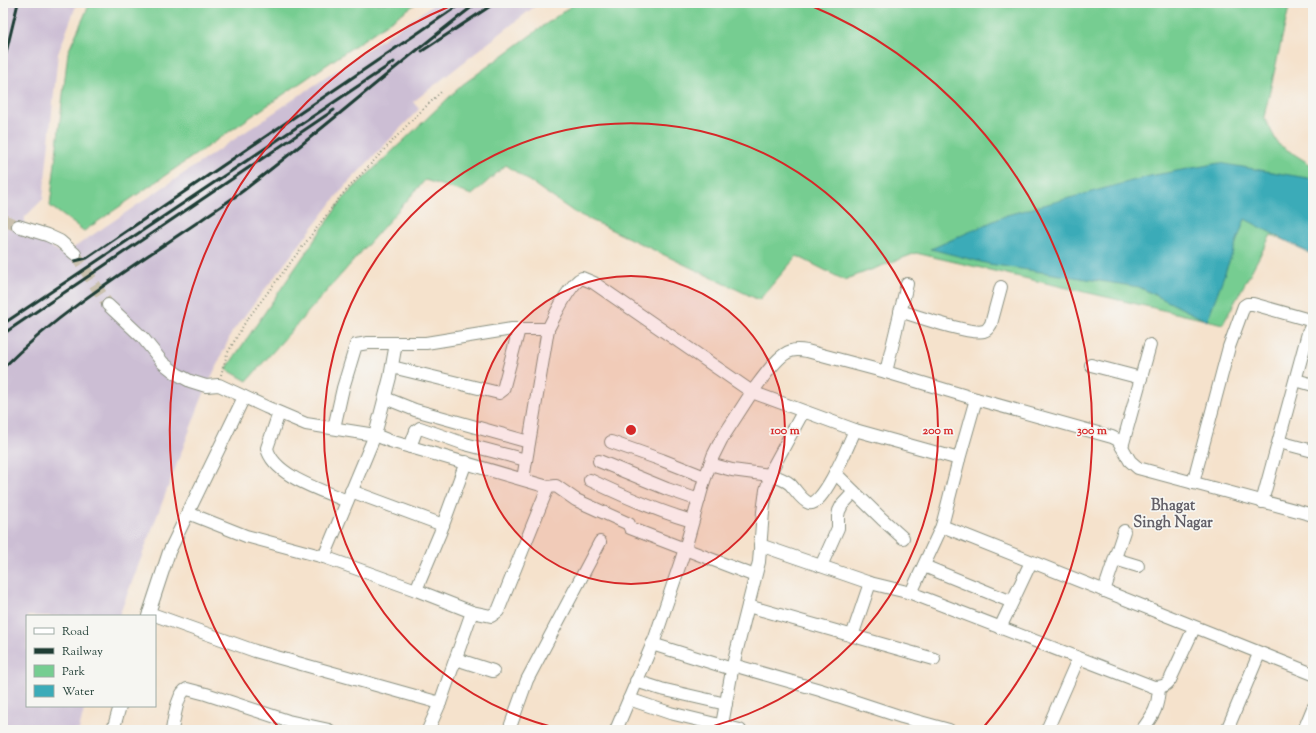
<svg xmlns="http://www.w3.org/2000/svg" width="1316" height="733" font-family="'Sorts Mill Goudy',serif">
  <rect width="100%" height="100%" fill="#f6f6f2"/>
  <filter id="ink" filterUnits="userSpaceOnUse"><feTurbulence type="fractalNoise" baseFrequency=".025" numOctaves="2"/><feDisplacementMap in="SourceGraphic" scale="8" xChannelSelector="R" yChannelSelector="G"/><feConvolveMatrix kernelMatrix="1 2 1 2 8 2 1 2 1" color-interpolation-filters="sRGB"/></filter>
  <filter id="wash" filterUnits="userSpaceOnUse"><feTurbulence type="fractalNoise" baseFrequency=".012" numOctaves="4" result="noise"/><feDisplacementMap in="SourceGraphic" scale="16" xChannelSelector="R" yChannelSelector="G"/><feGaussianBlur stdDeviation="0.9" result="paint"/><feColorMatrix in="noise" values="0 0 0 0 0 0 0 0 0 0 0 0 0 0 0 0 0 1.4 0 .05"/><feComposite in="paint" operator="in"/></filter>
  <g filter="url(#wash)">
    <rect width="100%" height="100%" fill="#f5e2cc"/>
    <polygon fill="#ccbed4" points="3,3 77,3 58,54 43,199 25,217 23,236 46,243 63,255 436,3 539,3 413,102 419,109 343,188 232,332 202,398 119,616 27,616 27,706 85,706 79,730 3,730"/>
    <g fill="#76cd91" stroke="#4a8562">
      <polygon points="90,3 417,3 84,231 50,206 68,52"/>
      <polygon points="575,3 1290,3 1264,117 1278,144 1313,166 1313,250 1271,235 1223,324 916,253 844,280 797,256 759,300 574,212 506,165 472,195 425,180 247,381 226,369 344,197 462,85"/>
    </g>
    <polygon fill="#3babb8" stroke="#2d7476" points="1219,163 1313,179 1313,255 1245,219 1207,321 1139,287 989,264 931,249 1007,215 1150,176"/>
  </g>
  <g filter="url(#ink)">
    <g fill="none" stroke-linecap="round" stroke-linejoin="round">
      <g stroke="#cac1ae" stroke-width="12" stroke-dasharray="12 6" stroke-linecap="butt">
        <polyline points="3,220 18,226"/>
        <polyline points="75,254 108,305"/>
      </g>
      <defs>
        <g id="minor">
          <polyline points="18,226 47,235 60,241 75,254"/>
          <polyline points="108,305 143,338 163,363 177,374 190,381 206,386 219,385 266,407 306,424 375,435 390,441 548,487 556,486 576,500 629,524 630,528 755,576"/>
          <path d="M900,311c16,5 71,24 84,20 4,-1 5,-4 7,-7l10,-37"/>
          <polyline points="396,343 390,377 375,435 324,557 416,590 472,612 440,703 428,730"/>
          <polyline points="1091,365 1141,378"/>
          <polyline points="392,367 499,393 503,390 504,386 519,329"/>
          <polyline points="886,372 907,284"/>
          <polyline points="1296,380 1313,385"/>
          <polyline points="385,398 415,410 529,442"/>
          <path d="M279,413l-12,35c6,28 57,43 80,53"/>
          <polyline points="334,428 343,388 356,345 368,343 426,343 512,329 548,329"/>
          <polyline points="611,442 662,460 705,477"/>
          <polyline points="1279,442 1313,451"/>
          <polyline points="410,447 416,431 420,428 465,444 526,460"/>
          <polyline points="1122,447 1150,345"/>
          <polyline points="599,461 667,489 699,500"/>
          <polyline points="710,464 732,470 770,475"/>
          <polyline points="835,473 882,519 903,538"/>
          <path d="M770,475c7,2 14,4 20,9 6,6 11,16 19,19 14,5 41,-62 46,-73"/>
          <path d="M523,479l25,-150c7,-13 21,-45 34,-51l12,5 158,109c8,-10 26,-38 39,-41 5,-2 11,-1 16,0l79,21 90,27"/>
          <path d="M590,480c33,16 67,31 102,41"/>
          <polyline points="1193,483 1229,347 1244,306 1247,304 1253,304 1313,321"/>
          <polyline points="351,491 443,525"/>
          <polyline points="1262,502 1308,333 1313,322"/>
          <polyline points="188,513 246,536 324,557"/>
          <polyline points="942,526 1313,674"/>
          <polyline points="760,545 870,583 911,593 942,526 959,459"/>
          <polyline points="1115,559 1138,566"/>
          <polyline points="821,566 838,528 838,516 839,511 842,505 854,492"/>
          <polyline points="924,566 1012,602"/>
          <polyline points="416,590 440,533 466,462"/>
          <polyline points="1104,591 1124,531"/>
          <path d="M911,593l243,94c8,0 12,-1 16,-7l24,-52"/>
          <polyline points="748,606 934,659"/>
          <polyline points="472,612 491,616 498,611 548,487"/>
          <polyline points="149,613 255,651 440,703"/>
          <polyline points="148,616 169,552 244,397"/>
          <polyline points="1000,628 1031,562"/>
          <polyline points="852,636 870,583"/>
          <polyline points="652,644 732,669"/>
          <polyline points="456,659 493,671"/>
          <polyline points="733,665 820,690 902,717 949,730"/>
          <polyline points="636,681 661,689 726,704"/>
          <polyline points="629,699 670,713 740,730"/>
          <polyline points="113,730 120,706"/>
          <path d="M172,730c2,-10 5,-37 15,-41l19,5 82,27 41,9"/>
          <polyline points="509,730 527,680 600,542"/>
          <polyline points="616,730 655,638 685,549 704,481 713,456 721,440 752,392 855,430 959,459 976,399 1112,437 1118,440 1130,461 1138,468 1313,515"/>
          <polyline points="721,730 733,665 759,562 763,512 766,490 773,467 803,412"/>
          <polyline points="1047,730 1078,659"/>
          <path d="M1142,730c12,-16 16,-22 17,-43"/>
          <polyline points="1227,730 1259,654"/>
          <polyline points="1304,730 1313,708"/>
        </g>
      </defs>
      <use href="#minor" stroke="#8a9080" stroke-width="14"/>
      <polyline stroke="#8a9080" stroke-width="2" stroke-dasharray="1 3" stroke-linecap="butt" points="221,375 227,354 246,321 341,196 413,119 441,92"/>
      <use href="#minor" stroke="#fff" stroke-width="12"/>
      <g stroke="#1f3d34" stroke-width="3">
        <polyline points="422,51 495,3"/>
        <polyline points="3,65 18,3"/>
        <polyline points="75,261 87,258 462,3"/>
        <polyline points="3,324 394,62"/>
        <polyline points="3,334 334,110"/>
        <path d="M3,368c58,-58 130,-102 198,-148 15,-11 32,-21 47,-33 78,-60 151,-125 229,-184"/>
      </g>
    </g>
  </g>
  <circle cx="631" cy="430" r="154" fill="#d62828" fill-opacity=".12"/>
  <g fill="none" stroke="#d62828" stroke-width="2">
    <circle cx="631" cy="430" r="154"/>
    <path d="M565 730A307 307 0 1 1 697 730"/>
    <path d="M280 729A461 461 0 0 1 455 4M807 4A461 461 0 0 1 982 729"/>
  </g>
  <g text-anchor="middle" stroke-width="3.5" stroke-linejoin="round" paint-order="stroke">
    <g font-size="15" font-weight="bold" fill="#625f67" stroke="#f6f6f2">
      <text x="1173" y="510">Bhagat<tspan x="1173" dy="17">Singh Nagar</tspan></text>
    </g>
  </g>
  <circle cx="631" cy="430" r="6" fill="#d62828" stroke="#f6f6f2" stroke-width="2"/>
  <g font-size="12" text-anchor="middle" font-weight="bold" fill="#d62828" stroke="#f6f6f2" stroke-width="3.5" stroke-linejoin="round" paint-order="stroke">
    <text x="785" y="434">100 m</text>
    <text x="938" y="434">200 m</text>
    <text x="1092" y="434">300 m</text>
  </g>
  <rect width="1316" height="733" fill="none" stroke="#f6f6f2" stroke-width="16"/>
  <rect x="26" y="615" width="130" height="92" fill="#f6f6f2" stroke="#a0aca6"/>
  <rect x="34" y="628" width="20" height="6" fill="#ffffff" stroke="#a0aca6"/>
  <text x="62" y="635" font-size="12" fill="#1f3d34">Road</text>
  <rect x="34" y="648" width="20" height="6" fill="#1f3d34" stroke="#a0aca6"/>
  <text x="62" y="655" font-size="12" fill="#1f3d34">Railway</text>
  <rect x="34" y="665" width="20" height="12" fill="#76cd91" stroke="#a0aca6"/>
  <text x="62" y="675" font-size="12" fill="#1f3d34">Park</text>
  <rect x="34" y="685" width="20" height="12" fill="#3babb8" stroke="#a0aca6"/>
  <text x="62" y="695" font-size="12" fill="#1f3d34">Water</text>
</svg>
